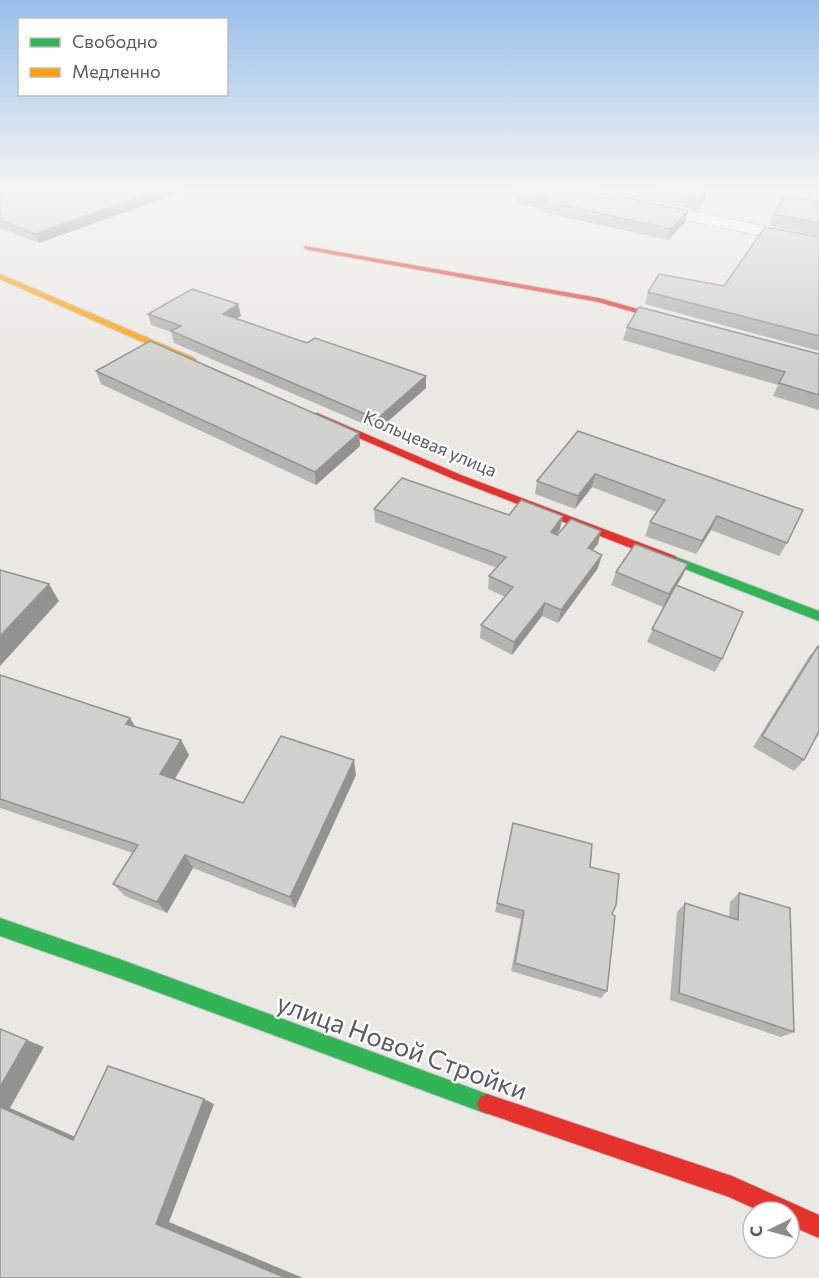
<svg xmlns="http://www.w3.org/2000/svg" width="819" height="1278" font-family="Commissioner,sans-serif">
  <rect width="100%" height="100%" fill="#e9e8e3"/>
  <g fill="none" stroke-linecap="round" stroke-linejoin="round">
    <defs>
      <polygon id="street" points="562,190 593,190 819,238 819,248 569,195"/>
      <g id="fast">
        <polygon points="671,555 819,611 819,621 667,562 665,559 667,556"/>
        <polygon points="0,918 122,960 487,1094 494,1097 497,1104 494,1111 487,1114 122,979 0,936"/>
      </g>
      <polygon id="slow" points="0,274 194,358 196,360 188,362 0,279"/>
      <g id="jam">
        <polygon points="305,246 599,298 683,322 679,325 598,302 308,250 304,248"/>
        <polygon points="317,413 461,475 675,556 677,559 671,563 667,562 453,479 313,418 313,414"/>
        <polygon points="487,1094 732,1176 819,1215 819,1238 789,1225 789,1212 762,1212 729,1197 480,1111 477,1104 480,1097"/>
      </g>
    </defs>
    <use href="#street" stroke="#c6c5c3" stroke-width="2"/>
    <use href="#fast" stroke="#c6c6c5" stroke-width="2"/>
    <use href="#slow" stroke="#c6c6c5" stroke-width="2"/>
    <use href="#jam" stroke="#c6c6c5" stroke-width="2"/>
    <use href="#street" fill="#fcfcfb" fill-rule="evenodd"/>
    <use href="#fast" fill="#30b455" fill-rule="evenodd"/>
    <use href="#slow" fill="#ff9f0a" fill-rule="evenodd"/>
    <use href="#jam" fill="#e5322d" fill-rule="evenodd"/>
  </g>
  <g fill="#b3b3af">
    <polygon points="0,190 184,191 39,243 0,228"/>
    <polygon points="510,190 587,190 685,222 668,240 542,212 543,209 519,204"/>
    <polygon points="606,190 706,190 704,201 696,210"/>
    <polygon points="819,202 819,236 769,225 773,214"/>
    <polygon points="819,237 819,351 645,304 648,292 724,286"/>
    <polygon points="238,304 241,316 236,318 426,388 378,430 174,343 171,332 151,325 148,314"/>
    <polygon points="627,327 819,354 819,410 773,396 778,385 623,340"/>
    <polygon points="96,371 359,433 360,446 316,485 101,384"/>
    <polygon points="578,431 787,543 779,556 711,530 696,554 645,536 650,522 657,512 592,487 575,509 535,494 537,481"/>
    <polygon points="374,509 509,515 560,529 556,535 598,544 592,550 598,568 558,623 542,616 512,655 480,638 481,625 505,597 488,589 489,576 497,568 375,522"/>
    <polygon points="688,564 682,577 677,585 722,659 715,672 647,642 663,607 611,585 616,572"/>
    <polygon points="818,646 819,646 819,735 818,734 804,760 794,771 753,747 808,658"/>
    <polygon points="0,675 136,727 181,740 189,755 175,779 243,803 356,775 295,908 193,868 167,913 125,896 113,884 133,853 0,808"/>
    <polygon points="513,823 590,867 612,914 607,991 601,998 511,971 521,919 495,912"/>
    <polygon points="739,893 794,1032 781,1037 670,1000 677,912 685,903 729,917 730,902"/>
  </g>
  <g fill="#92928f">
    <polygon points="159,190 184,191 39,243 35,234"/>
    <polygon points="707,191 704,201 696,210 699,199"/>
    <polygon points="688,211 685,222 668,240 671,229"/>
    <polygon points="238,304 241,316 225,325 223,314"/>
    <polygon points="426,376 426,388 378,430 377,419"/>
    <polygon points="359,433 360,446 316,485 315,472"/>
    <polygon points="595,474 592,487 575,509 578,496"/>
    <polygon points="563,516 560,529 548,545 551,532"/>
    <polygon points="717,516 711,530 696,554 702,541"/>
    <polygon points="601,531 598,544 584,561 588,548"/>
    <polygon points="602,555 598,568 558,623 561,610"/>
    <polygon points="688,564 682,577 663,607 669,594"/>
    <polygon points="49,584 59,601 0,666 0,636"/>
    <polygon points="545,603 542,616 512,655 514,642"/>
    <polygon points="130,718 139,733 126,724"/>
    <polygon points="181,740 189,755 169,788 160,774"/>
    <polygon points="354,760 356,775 295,908 290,897"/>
    <polygon points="185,855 193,868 167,913 157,902"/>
    <polygon points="0,1029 44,1047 10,1108 89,1143 73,1140 0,1107"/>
    <polygon points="204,1099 214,1104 169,1222 303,1278 286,1278 156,1224"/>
  </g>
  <g fill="#d0d0cc" stroke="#92928f" stroke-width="1.5">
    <polygon points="0,190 159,190 35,234 0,220"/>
    <polygon points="518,190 587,190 688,211 671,229 544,201 547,199 520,194"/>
    <polygon points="657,190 706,190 707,191 699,199"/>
    <polygon points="786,195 819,202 819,223 773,214"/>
    <polygon points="765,227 819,237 819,336 648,292 659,274 724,286"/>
    <polygon points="192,289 238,304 223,314 307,343 315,338 426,376 377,419 171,331 181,326 148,314"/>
    <polygon points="639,307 819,354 819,395 779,383 785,372 627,327"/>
    <polygon points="150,341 359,433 315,472 96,371"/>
    <polygon points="578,431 803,510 787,543 717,516 702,541 650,522 665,500 595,474 578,496 537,481"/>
    <polygon points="402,478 509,515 521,500 563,516 551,532 557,535 571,519 601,531 588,548 602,555 561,610 545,603 514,642 481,625 513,587 489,576 506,557 374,509"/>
    <polygon points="635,544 688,564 669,594 616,572"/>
    <polygon points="0,570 49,584 0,636"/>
    <polygon points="676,585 743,612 722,659 652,629"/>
    <polygon points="818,646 819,646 819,731 804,760 762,736"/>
    <polygon points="0,675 130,718 126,724 181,740 160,774 243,803 281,736 354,760 290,897 185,855 157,902 113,884 138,845 0,799"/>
    <polygon points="513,823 592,844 590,867 619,874 616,905 612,914 615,916 607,991 515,963 524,911 497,903"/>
    <polygon points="739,893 790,908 794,1032 679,993 685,903 738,920"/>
    <polygon points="0,1029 27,1040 0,1087"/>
    <polygon points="108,1066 204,1099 156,1224 286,1278 0,1278 0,1107 73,1140"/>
  </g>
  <linearGradient id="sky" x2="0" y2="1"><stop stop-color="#96bfeb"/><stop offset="0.51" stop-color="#f5f5f2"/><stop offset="1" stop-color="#f5f5f2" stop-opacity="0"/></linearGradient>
  <rect width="819" height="369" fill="url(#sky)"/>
  <g text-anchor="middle" stroke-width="4.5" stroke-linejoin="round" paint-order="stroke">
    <g font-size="18" fill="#5a5b60" stroke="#fff">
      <text transform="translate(430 444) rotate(23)" y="6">Кольцевая улица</text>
    </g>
    <g font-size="26" fill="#5a5b60" stroke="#fff">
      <text transform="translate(402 1047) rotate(20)" y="9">улица Новой Стройки</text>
    </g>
  </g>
  <rect x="18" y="18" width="210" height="78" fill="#ffffff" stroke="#bdbdbf" stroke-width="1.5"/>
  <rect x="30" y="38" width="30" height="9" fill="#30b455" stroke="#bdbdbf" stroke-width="1.5"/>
  <text x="72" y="48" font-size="18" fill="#5a5b60">Свободно</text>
  <rect x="30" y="68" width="30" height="9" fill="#ff9f0a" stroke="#bdbdbf" stroke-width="1.5"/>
  <text x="72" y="78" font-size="18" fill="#5a5b60">Медленно</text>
  <g transform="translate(771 1230) rotate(265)"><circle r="28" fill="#ffffff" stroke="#bdbdbf" stroke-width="1.5"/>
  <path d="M0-4.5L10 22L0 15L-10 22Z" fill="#8c8c8e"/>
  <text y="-9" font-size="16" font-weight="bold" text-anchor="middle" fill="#5a5b60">С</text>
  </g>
</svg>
